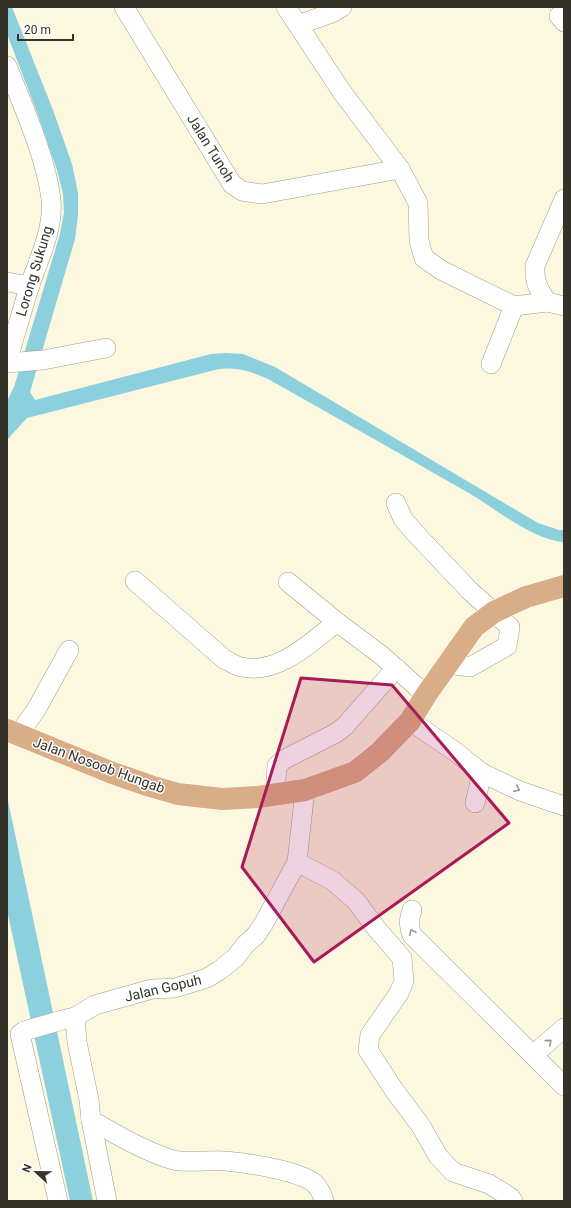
<svg xmlns="http://www.w3.org/2000/svg" width="571" height="1208" font-family="Roboto,sans-serif">
  <rect width="100%" height="100%" fill="#fcf7df"/>
  <g fill="#8cd0de">
    <path d="M7,7h5l41,103 19,54 6,29v22l-3,24 -45,153 5,8 176,-46 15,-1 17,1 32,13 263,156 21,7h5v12c-32,-2 -69,-34 -97,-50 -66,-38 -132,-75 -199,-113 -18,-8 -33,-13 -53,-9l-188,48 -20,22v-39l7,-14 46,-153 4,-21 -1,-19 -6,-24 -19,-55 -31,-81z"/>
    <polygon points="7,796 93,1201 70,1201 7,910"/>
  </g>
  <g fill="none" stroke-linecap="round" stroke-linejoin="round">
    <defs>
      <g id="minor">
        <polyline points="124,7 232,184 242,191 262,194 400,169"/>
        <polyline points="286,7 342,92 400,169 418,203 419,241 424,258 441,270 514,306 547,302 564,306"/>
        <polyline points="559,16 564,22"/>
        <polyline points="298,25 334,12 342,7"/>
        <path d="M7,66c16,40 39,91 44,133 3,30 -12,59 -21,86 -8,25 -15,51 -23,76"/>
        <polyline points="7,282 30,286"/>
        <path d="M547,302c-9,-14 -13,-20 -12,-36l29,-67"/>
        <polyline points="7,363 43,360 106,348"/>
        <polyline points="491,364 514,306"/>
        <polyline points="396,503 403,519 416,534 469,590 510,627 507,646 470,667 448,664"/>
        <path d="M135,581l89,78c5,2 11,7 17,8 37,8 69,-24 96,-45"/>
        <polyline points="288,582 337,622 381,655 426,695"/>
        <polyline points="410,721 453,750 482,773 520,791 564,806"/>
        <polyline points="18,735 36,710 69,650"/>
        <polyline points="275,794 277,766 283,760 336,733 345,726 396,668"/>
        <polyline points="475,803 482,773"/>
        <polyline points="297,862 333,881 356,901 376,928 402,958 404,981 399,993 370,1035 368,1050 394,1090 421,1126 438,1156 453,1172 489,1184 510,1197 513,1201"/>
        <path d="M412,910c-3,9 -4,16 0,25l152,151"/>
        <polyline points="75,1017 77,1042 89,1100 91,1120 107,1201"/>
        <polyline points="533,1055 564,1028"/>
        <path d="M91,1120c26,15 53,31 82,40 13,3 38,0 52,1 23,2 68,9 86,20 6,3 12,14 13,20"/>
        <polyline points="58,1201 20,1034 24,1031 62,1020 75,1017 95,1005 152,989 175,988 207,978 220,970 235,958 245,945 256,935 264,923 297,862 305,790"/>
      </g>
      <polyline id="major" points="7,730 110,772 150,786 178,794 222,799 258,797 305,790 355,772 380,752 410,721 426,695 474,627 494,612 526,597 564,586"/>
    </defs>
    <use href="#minor" stroke="#a19d87" stroke-width="20"/>
    <use href="#major" stroke="#fff" stroke-width="23"/>
    <use href="#minor" stroke="#fff" stroke-width="19"/>
    <use href="#major" stroke="#d9ad85" stroke-width="22"/>
  </g>
  <defs><path id="oneway-chevron" d="M-2-3.5L2.5 0L-2 3.5" fill="none" stroke-width="1.6" stroke-linecap="round" stroke-linejoin="round"/></defs>
  <g stroke="#9a9894">
    <use href="#oneway-chevron" transform="translate(517 789) rotate(24)"/>
    <use href="#oneway-chevron" transform="translate(412 932) rotate(-117)"/>
    <use href="#oneway-chevron" transform="translate(549 1042) rotate(-41)"/>
  </g>
  <path fill="#a91b58" fill-opacity="0.2" stroke="#a91b58" stroke-width="3" stroke-linejoin="round" d="M301,678l91,7 117,138 -195,139 -72,-95z"/>
  <g text-anchor="middle" stroke-width="3" stroke-linejoin="round" paint-order="stroke">
    <g font-size="14" fill="#343229" stroke="#fff">
      <text transform="translate(211 148) rotate(58)" y="5">Jalan Tunoh</text>
      <text transform="translate(34 271) rotate(-73)" y="5">Lorong Sukung</text>
      <text transform="translate(99 765) rotate(20)" y="5">Jalan Nosoob Hungab</text>
      <text transform="translate(163 988) rotate(-13)" y="5">Jalan Gopuh</text>
    </g>
  </g>
  <rect width="571" height="1208" fill="none" stroke="#343229" stroke-width="16"/>
  <g transform="translate(36 1172) rotate(292)" stroke="#ffffff" stroke-width="3" paint-order="stroke">
  <path d="M0-3L7 15L0 10L-7 15Z" fill="#343229"/>
  <text y="-6" font-size="11" font-weight="bold" text-anchor="middle" fill="#343229">N</text>
  </g>
  <path d="M18 34v6h55v-6" fill="none" stroke="#343229" stroke-width="2"/>
  <text x="24" y="34" font-size="12" fill="#343229" stroke="#ffffff" stroke-width="3" paint-order="stroke">20 m</text>
</svg>
